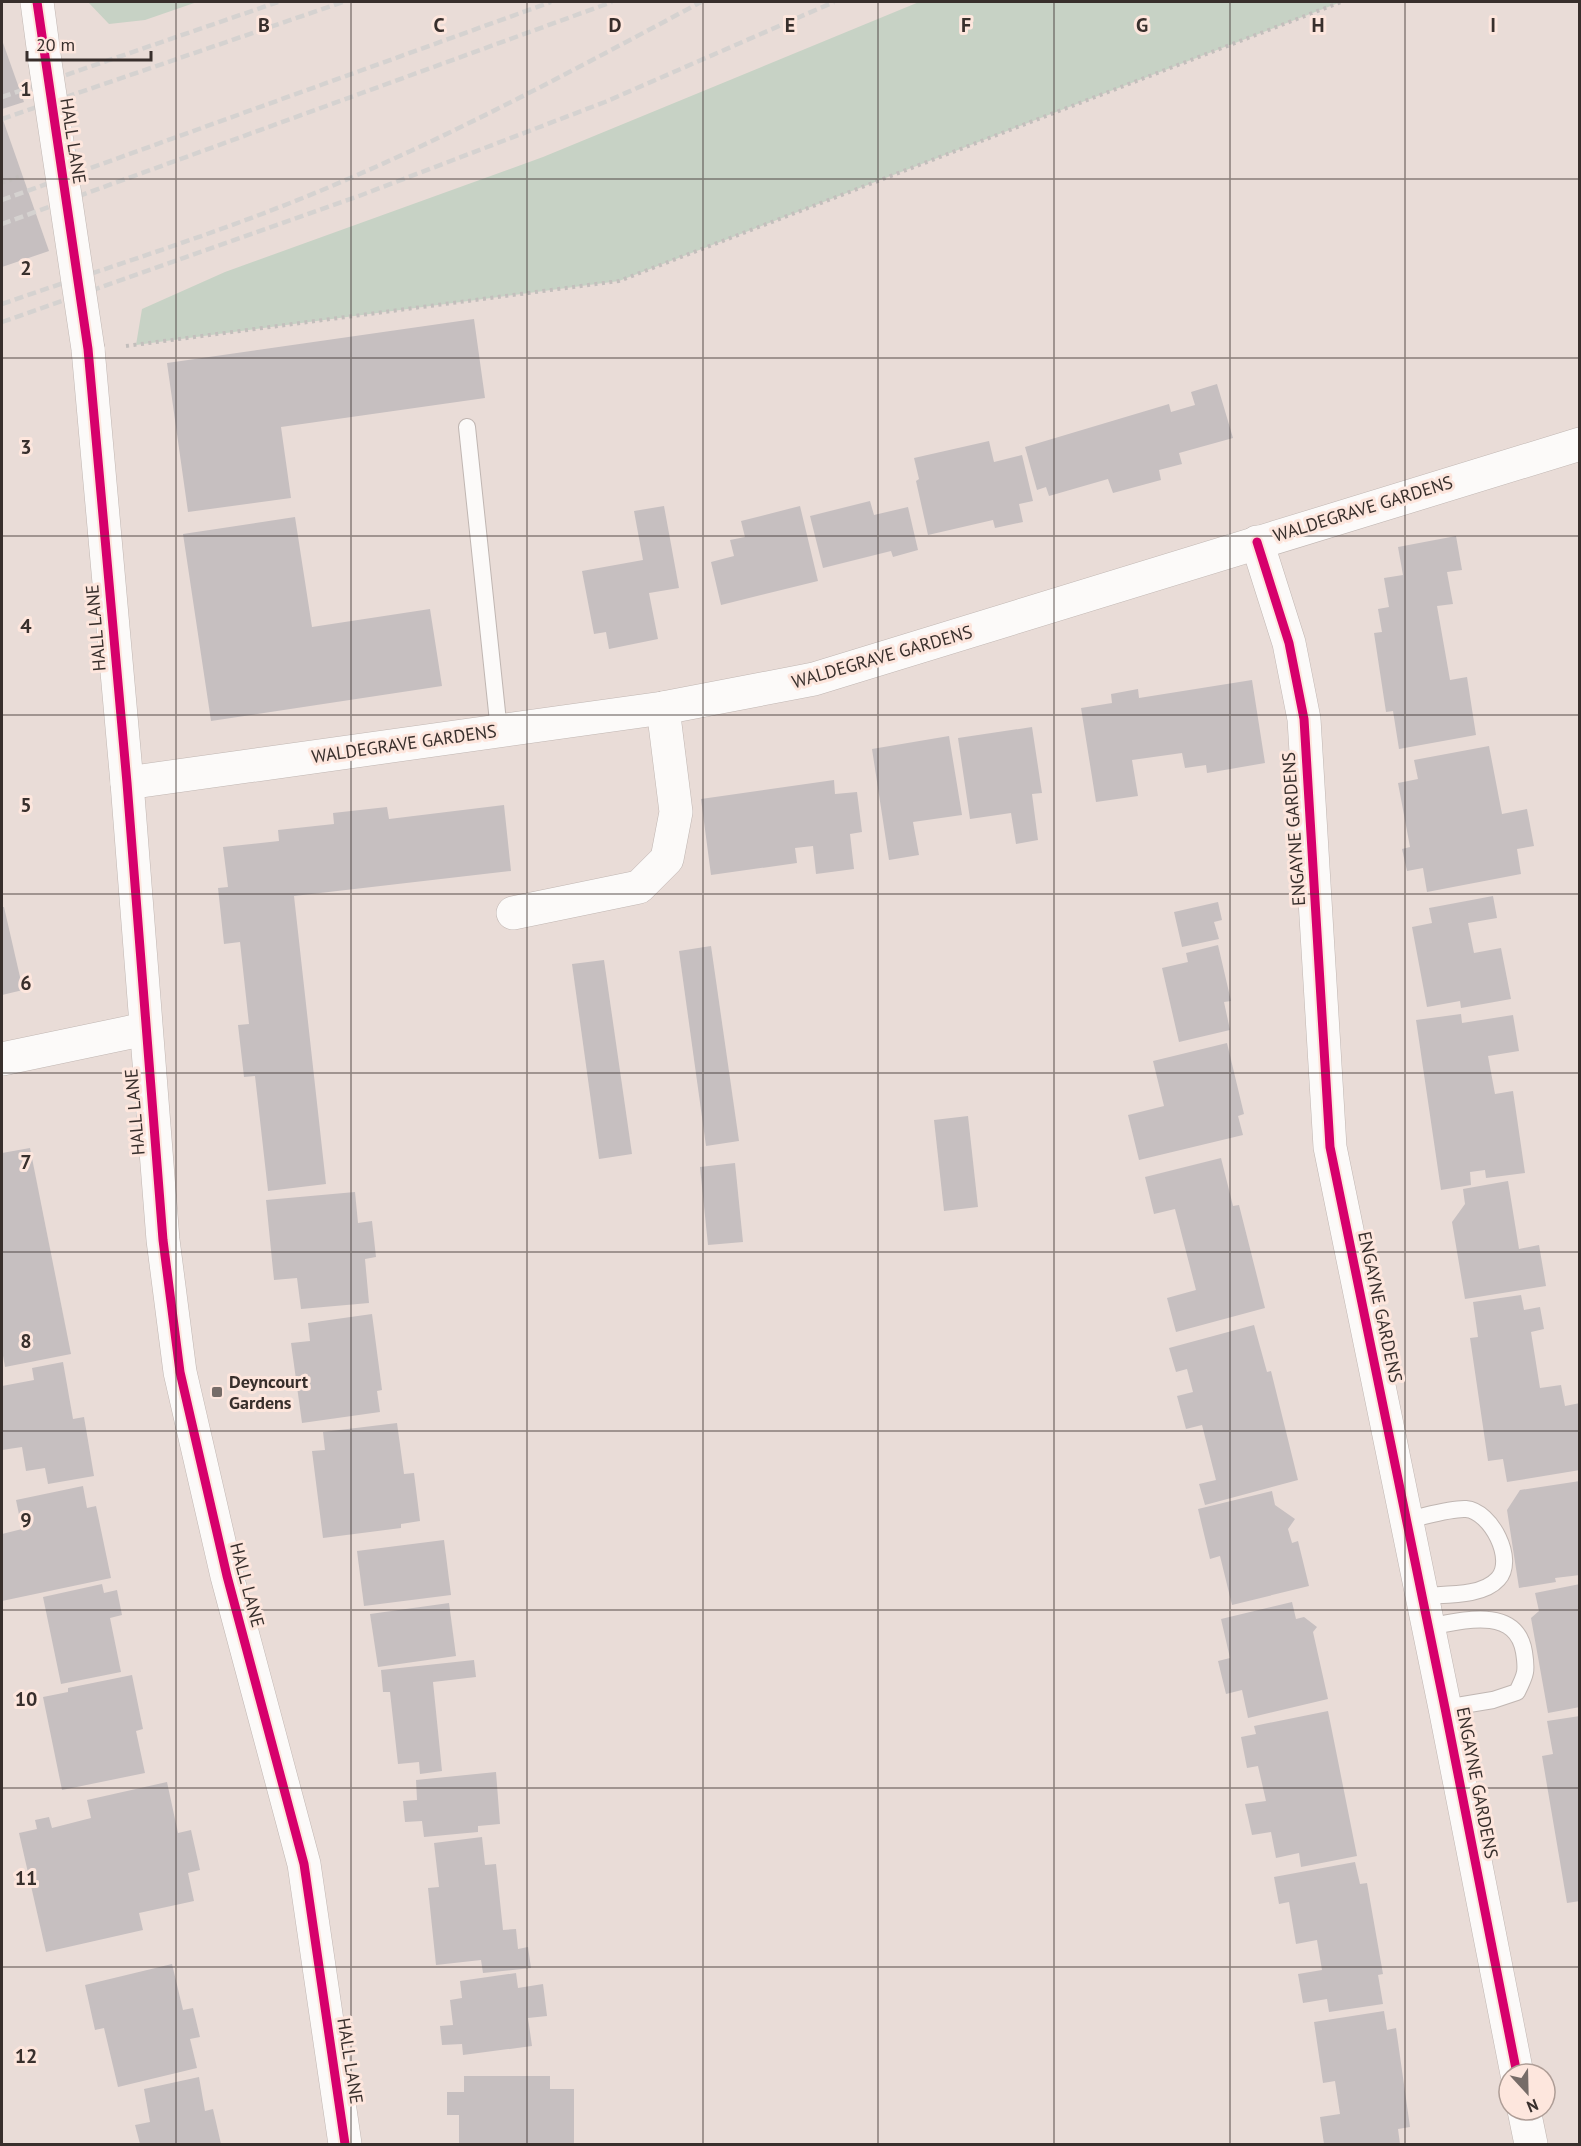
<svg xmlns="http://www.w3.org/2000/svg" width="1581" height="2146" font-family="'PT Sans',sans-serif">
  <rect width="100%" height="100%" fill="#e9dcd7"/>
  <g fill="#c7d2c5">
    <polygon points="88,2 197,2 145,20 109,24"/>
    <polygon points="919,2 1341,2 619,281 136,345 142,309 225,272 543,157"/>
  </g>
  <g fill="#c6bfc0">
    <polygon points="2,40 24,102 2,109"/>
    <polygon points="2,117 49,251 2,267"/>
    <polygon points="474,319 485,398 281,427 291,498 188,512 167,363"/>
    <polygon points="1217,384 1233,438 1179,453 1182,464 1159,470 1161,480 1113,493 1108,479 1049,496 1046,487 1037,490 1025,447 1169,404 1171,412 1195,405 1191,392"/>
    <polygon points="989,441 994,462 1022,455 1033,501 1019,504 1023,522 995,528 993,520 928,535 916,481 919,479 914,458"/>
    <polygon points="870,501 874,515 908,507 918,550 893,557 891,551 823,568 810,516"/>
    <polygon points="664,506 679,588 649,593 658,639 609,649 606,632 594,634 582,571 643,560 634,511"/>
    <polygon points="800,506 818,581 721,605 711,562 734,556 730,540 745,537 741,521"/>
    <polygon points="295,517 312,627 430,609 442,686 211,721 183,534"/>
    <polygon points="1456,536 1462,570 1447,572 1453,604 1437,606 1450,680 1467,677 1476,735 1399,749 1393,711 1386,712 1374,633 1382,632 1378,609 1389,607 1384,578 1403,575 1398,547"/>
    <polygon points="1252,680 1265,763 1207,773 1206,765 1185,768 1182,753 1132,760 1138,796 1096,802 1081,708 1112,703 1111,694 1138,689 1139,698"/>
    <polygon points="1032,727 1042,793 1032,794 1038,840 1016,844 1011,813 970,819 958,738"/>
    <polygon points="949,736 962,815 913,822 919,855 889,860 872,749"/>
    <polygon points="1489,746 1502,814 1527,809 1534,846 1517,849 1521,874 1427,892 1423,868 1407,871 1402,849 1410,847 1398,783 1418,779 1414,760"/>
    <polygon points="834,780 835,794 857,792 862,832 850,834 854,869 816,874 813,846 795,848 797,863 711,875 701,799"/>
    <polygon points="504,805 511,871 294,896 326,1184 268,1191 255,1076 244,1077 238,1025 249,1024 240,942 224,944 218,888 228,887 223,847 279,841 278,830 334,824 333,813 387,807 389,819"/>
    <polygon points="1493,896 1497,918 1468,923 1474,953 1501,948 1511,999 1461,1008 1460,1001 1427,1007 1412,927 1432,923 1429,908"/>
    <polygon points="1218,902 1222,920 1214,922 1219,939 1182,947 1174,912"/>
    <polygon points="2,907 4,907 23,990 2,995"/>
    <polygon points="1218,945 1231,1001 1224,1002 1230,1030 1179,1042 1162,968 1188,962 1186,953"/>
    <polygon points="711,946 739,1141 706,1146 679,951"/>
    <polygon points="604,960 632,1154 599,1159 572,964"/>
    <polygon points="1461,1014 1462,1023 1513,1015 1519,1051 1488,1056 1495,1094 1513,1091 1525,1173 1486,1178 1485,1170 1470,1172 1471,1185 1441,1190 1416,1020"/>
    <polygon points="1227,1043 1244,1114 1238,1116 1243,1135 1139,1160 1128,1115 1164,1106 1153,1061"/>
    <polygon points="968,1116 978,1207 944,1211 934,1120"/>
    <polygon points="30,1148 71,1354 5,1367 2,1350 2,1153"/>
    <polygon points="1221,1158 1233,1206 1239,1205 1265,1308 1176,1332 1167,1298 1196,1290 1175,1209 1154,1214 1145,1177"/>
    <polygon points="735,1163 743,1242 708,1245 700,1167"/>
    <polygon points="1508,1181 1519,1249 1539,1245 1546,1286 1465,1299 1452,1222 1465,1204 1463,1189"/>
    <polygon points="355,1192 358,1223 372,1221 376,1257 365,1259 369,1303 301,1309 297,1278 274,1280 266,1200"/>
    <polygon points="1521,1295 1524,1310 1540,1307 1544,1329 1531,1332 1540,1388 1561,1385 1565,1406 1580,1403 1580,1470 1507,1482 1503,1459 1488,1461 1470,1338 1478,1337 1473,1302"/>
    <polygon points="372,1314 382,1390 377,1391 380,1412 302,1423 291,1343 310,1341 308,1323"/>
    <polygon points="1254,1325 1267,1372 1271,1371 1298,1480 1205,1505 1199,1484 1216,1480 1202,1425 1186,1429 1177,1396 1193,1392 1187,1369 1176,1372 1169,1348"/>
    <polygon points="63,1362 73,1419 84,1417 94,1476 48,1484 45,1468 26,1471 22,1447 2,1450 2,1386 34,1380 32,1368"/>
    <polygon points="397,1423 404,1474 414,1473 420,1521 401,1524 401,1528 323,1538 312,1451 325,1450 323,1432"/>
    <polygon points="1580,1481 1580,1575 1555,1578 1556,1582 1519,1588 1507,1510 1520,1490"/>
    <polygon points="83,1486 87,1508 96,1506 111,1578 2,1601 2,1534 22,1529 16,1500"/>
    <polygon points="1272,1491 1275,1505 1295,1519 1288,1529 1292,1543 1298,1541 1309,1586 1232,1605 1220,1556 1210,1559 1198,1509"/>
    <polygon points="444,1540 451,1595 364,1606 357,1551"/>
    <polygon points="102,1584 104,1593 117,1590 122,1615 110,1618 121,1672 61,1684 43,1597"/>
    <polygon points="1580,1584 1580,1707 1548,1713 1531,1618 1539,1611 1535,1593"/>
    <polygon points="1292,1602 1296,1619 1304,1617 1317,1627 1313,1632 1328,1699 1248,1718 1242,1690 1226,1694 1218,1661 1230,1658 1221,1619"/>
    <polygon points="449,1603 456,1656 378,1667 370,1614"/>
    <polygon points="474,1660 476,1677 433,1682 442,1771 420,1774 419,1762 398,1764 390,1692 383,1692 381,1670"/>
    <polygon points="132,1675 143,1729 136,1731 145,1773 62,1790 43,1697 68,1692 68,1688"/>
    <polygon points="1328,1711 1357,1856 1301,1867 1299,1853 1276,1858 1271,1832 1252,1835 1245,1804 1266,1801 1258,1766 1247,1768 1241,1737 1256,1734 1254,1726"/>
    <polygon points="1580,1716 1580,1901 1567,1903 1542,1756 1553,1754 1547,1721"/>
    <polygon points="496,1772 500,1824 478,1826 478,1832 424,1837 422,1821 405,1822 403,1801 417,1800 416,1780"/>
    <polygon points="167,1782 178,1833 191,1830 200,1870 188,1873 194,1901 139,1913 143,1930 46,1952 19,1833 37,1829 35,1820 49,1817 52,1828 91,1818 87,1800"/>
    <polygon points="482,1837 485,1865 496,1864 503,1930 516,1929 518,1949 528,1947 531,1968 483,1973 481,1960 436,1965 428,1888 439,1887 434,1843"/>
    <polygon points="1355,1862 1360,1884 1367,1883 1383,1974 1378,1975 1383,2004 1329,2012 1327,1999 1303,2003 1298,1974 1322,1970 1317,1940 1296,1944 1289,1902 1279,1904 1274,1877"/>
    <polygon points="172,1964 183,2010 193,2008 200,2037 190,2039 197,2068 118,2087 104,2028 95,2030 85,1985"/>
    <polygon points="516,1973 518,1988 543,1984 547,2016 528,2018 532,2046 463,2055 462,2044 442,2045 440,2026 453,2025 450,2000 462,1998 460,1981"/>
    <polygon points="1384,2011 1387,2030 1396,2028 1410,2127 1398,2129 1400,2144 1324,2144 1320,2117 1340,2114 1335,2081 1323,2083 1314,2022"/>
    <polygon points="464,2076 550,2076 550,2089 574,2089 574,2144 459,2144 459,2115 447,2115 447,2092 464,2092"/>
    <polygon points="199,2077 205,2111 213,2109 221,2144 140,2144 135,2125 150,2122 144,2089"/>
  </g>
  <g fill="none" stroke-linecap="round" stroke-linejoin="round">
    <defs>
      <g id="lane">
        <polyline points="467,427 499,731"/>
        <path d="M1406,1520c17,-3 44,-12 60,-11 25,2 50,51 32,70 -16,18 -53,15 -76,17"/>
        <path d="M1428,1627c33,-6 88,-22 96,25 3,19 2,22 -7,40l-24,8 -48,8"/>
      </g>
      <g id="street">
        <polyline points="1257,542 1289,643 1304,719 1330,1147 1445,1708 1517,2074"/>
        <polyline points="127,783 663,708 814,679 1580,444"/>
        <polyline points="513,913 639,887 667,859 676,812 663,708"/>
        <polyline points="2,1059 145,1029"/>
        <polyline points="1524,2110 1531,2144"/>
      </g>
      <g id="secondary">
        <polyline points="37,2 45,62"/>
        <polyline points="88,349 127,783 163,1240 180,1372 227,1576 304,1864 345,2144"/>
      </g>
    </defs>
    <use href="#lane" stroke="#c0b6b2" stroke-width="18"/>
    <use href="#street" stroke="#c0b6b2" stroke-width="34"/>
    <use href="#secondary" stroke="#c0b6b2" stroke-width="34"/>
    <g stroke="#c3bebc" stroke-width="4" stroke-dasharray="3 4.5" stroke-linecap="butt">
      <polyline points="2,183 23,175"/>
      <polyline points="126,346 619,281 1341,2"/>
    </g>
    <use href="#lane" stroke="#fcfaf9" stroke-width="16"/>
    <use href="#street" stroke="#fcfaf9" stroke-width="33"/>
    <use href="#secondary" stroke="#fcfaf9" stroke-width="33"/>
    <g stroke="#d5d2d0" stroke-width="4.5" stroke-dasharray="9 4.5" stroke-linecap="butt">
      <polyline points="2,97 278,2"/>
      <polyline points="2,119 343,2"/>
      <polyline points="2,200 551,2"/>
      <polyline points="2,224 612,2"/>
      <path d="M2,304c115,-40 234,-76 346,-125 121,-52 237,-115 353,-177"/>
      <polyline points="2,322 359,196 605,102 834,2"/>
    </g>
    <defs>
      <polyline id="secondary-bridge" points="45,62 88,349"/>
    </defs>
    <use href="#secondary-bridge" stroke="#c0b6b2" stroke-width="34" stroke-linecap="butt"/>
    <use href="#secondary-bridge" stroke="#fcfaf9" stroke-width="33"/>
    <defs>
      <g id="cycleway">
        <polyline points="37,2 88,349 127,783 163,1240 180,1372 227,1576 304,1864 345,2144"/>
        <polyline points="1257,542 1289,643 1304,719 1330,1147 1445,1708 1517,2074"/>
      </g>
    </defs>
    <use href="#cycleway" stroke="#fde6dd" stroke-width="13"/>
    <use href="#cycleway" stroke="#d6006c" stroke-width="9"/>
  </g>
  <path fill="none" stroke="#382f2c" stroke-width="1.5" stroke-opacity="0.55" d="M176,2v2142M351,2v2142M527,2v2142M703,2v2142M878,2v2142M1054,2v2142M1230,2v2142M1405,2v2142M2,179h1578M2,358h1578M2,536h1578M2,715h1578M2,894h1578M2,1073h1578M2,1252h1578M2,1431h1578M2,1610h1578M2,1788h1578M2,1967h1578"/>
  <rect fill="#766c68" stroke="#fde6dd" stroke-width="2" x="211" y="1386" width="12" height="12" rx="3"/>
  <g text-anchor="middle" stroke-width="6" stroke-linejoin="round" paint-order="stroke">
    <g font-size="18" fill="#382f2c" stroke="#fde6dd">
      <text transform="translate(73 141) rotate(81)" y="6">HALL LANE</text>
      <text transform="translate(1363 509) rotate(-17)" y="6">WALDEGRAVE GARDENS</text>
      <text transform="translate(96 628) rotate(-95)" y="6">HALL LANE</text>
      <text transform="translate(882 657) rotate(-16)" y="6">WALDEGRAVE GARDENS</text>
      <text transform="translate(404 744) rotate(-8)" y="6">WALDEGRAVE GARDENS</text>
      <text transform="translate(1294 829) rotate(-94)" y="6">ENGAYNE GARDENS</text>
      <text transform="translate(135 1112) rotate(-95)" y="6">HALL LANE</text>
      <text transform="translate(1380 1307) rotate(78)" y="6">ENGAYNE GARDENS</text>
      <text transform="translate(247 1585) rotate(75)" y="6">HALL LANE</text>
      <text transform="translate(1477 1783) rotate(79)" y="6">ENGAYNE GARDENS</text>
      <text transform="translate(350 2061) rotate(81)" y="6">HALL LANE</text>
    </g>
    <g font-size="18" font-weight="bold" fill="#382f2c" stroke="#fde6dd" text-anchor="start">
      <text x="229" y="1388">Deyncourt<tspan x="229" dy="21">Gardens</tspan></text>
    </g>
  </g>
  <g font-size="20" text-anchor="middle" font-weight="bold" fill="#382f2c" stroke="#fde6dd" stroke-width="6" stroke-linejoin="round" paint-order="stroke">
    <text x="264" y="32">B</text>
    <text x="439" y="32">C</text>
    <text x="615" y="32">D</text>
    <text x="790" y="32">E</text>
    <text x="966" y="32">F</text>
    <text x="1142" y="32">G</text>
    <text x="1318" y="32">H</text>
    <text x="1493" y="32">I</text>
    <text x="26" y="96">1</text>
    <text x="26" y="275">2</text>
    <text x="26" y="454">3</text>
    <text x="26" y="633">4</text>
    <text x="26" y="812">5</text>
    <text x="26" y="990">6</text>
    <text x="26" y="1169">7</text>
    <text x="26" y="1348">8</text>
    <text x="26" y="1527">9</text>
    <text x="26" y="1706">10</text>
    <text x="26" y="1885">11</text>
    <text x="26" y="2063">12</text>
  </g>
  <rect width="1581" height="2146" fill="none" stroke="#382f2c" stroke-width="6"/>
  <g transform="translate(1527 2092) rotate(158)"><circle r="28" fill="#fde6dd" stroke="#ae9d96" stroke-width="1.5"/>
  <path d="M0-4.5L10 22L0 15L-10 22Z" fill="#766c68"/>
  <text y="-9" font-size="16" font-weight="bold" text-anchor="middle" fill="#382f2c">N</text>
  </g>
  <path d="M27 51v9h124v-9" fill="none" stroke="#382f2c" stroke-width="3"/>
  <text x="36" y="51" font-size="18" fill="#382f2c" stroke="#fde6dd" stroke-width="4.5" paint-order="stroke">20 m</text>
</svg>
